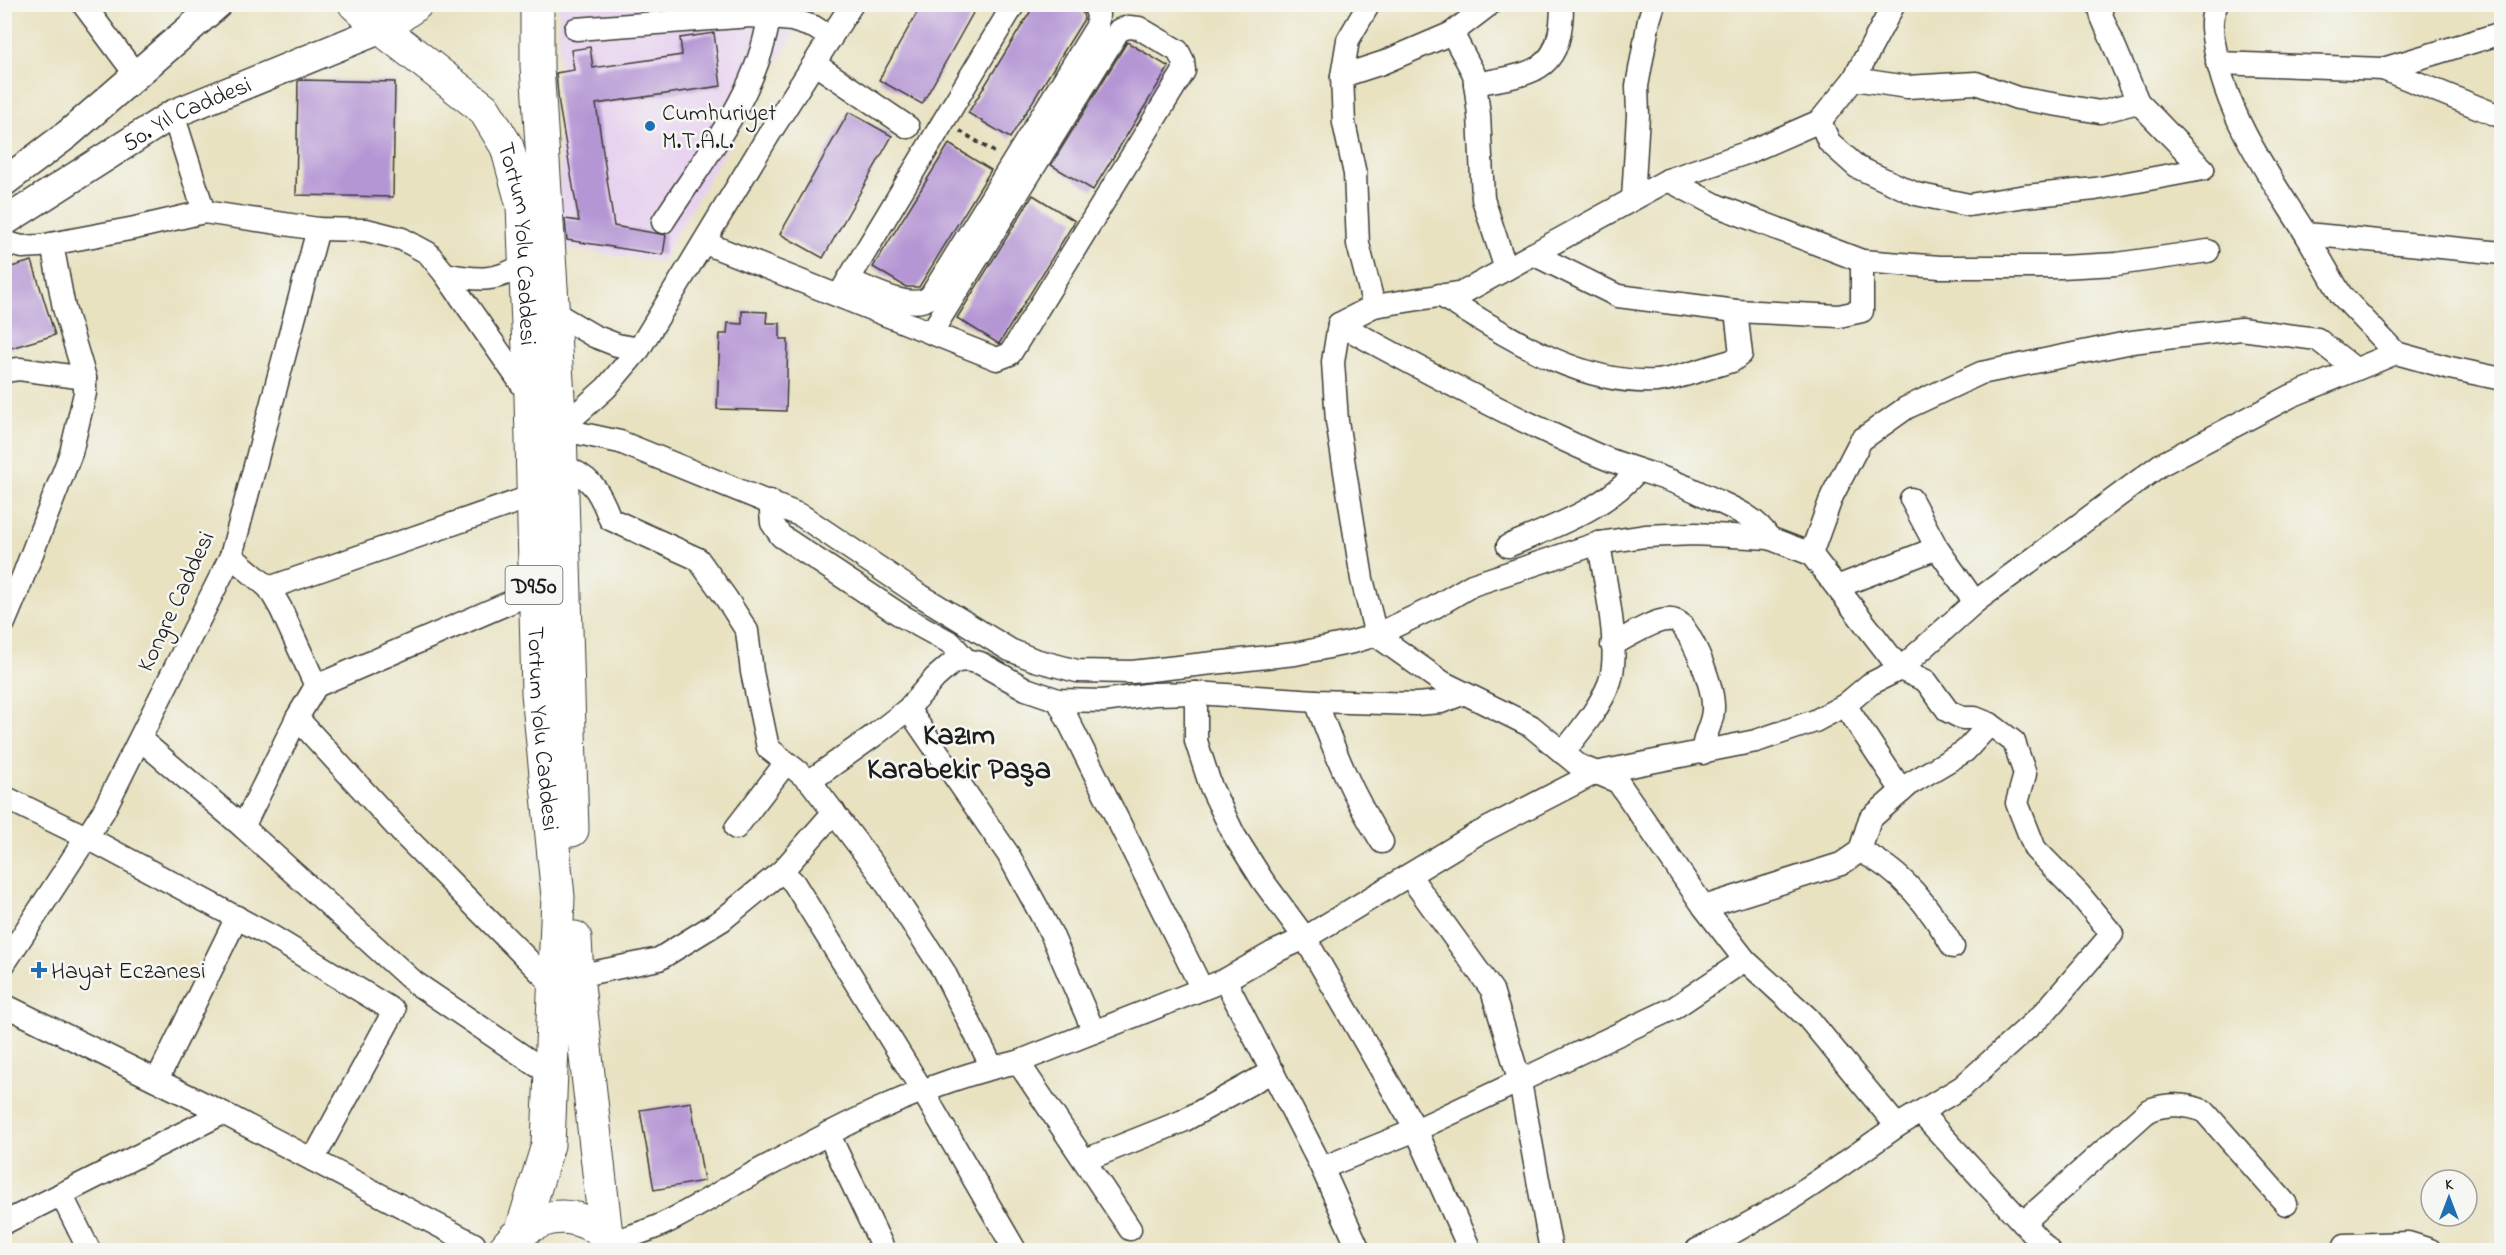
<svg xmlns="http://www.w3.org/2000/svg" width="2506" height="1255" font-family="'Indie Flower',sans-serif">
  <rect width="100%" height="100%" fill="#f6f6f2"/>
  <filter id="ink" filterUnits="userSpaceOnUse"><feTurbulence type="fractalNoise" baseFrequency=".0167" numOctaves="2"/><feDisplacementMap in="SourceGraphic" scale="12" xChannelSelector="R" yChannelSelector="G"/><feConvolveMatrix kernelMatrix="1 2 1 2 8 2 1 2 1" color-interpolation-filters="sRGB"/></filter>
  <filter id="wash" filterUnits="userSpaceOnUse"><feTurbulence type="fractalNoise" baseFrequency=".008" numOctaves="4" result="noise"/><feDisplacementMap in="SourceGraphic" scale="24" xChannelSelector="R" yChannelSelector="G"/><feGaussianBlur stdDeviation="1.35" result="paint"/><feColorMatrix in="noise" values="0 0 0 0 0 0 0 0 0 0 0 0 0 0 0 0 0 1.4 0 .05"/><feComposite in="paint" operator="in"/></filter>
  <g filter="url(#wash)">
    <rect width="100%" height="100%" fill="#e8e2c1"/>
    <polygon fill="#e7d2ef" points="559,5 811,5 660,262 560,247"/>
    <g id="blocks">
      <g fill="#b596d4">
        <polygon points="922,4 978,4 922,104 879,80"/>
        <polygon points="1035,4 1069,4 1083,13 1084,19 1010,138 968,113"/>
        <polygon points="714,33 721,86 596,104 614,226 666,235 663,255 567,240 565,219 579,221 559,105 556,73 574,70 571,50 590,47 593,68 682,55 680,38"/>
        <polygon points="1127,42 1169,67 1093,190 1051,165"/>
        <polygon points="301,80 395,82 393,197 296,195 298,81"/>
        <polygon points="849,112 892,136 823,258 780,234"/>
        <polygon points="949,144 991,170 919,287 906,287 873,267"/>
        <polygon points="1033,195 1075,221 999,344 957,318"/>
        <polygon points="32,261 55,335 4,350 4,269"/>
        <polygon points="742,311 767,312 766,323 780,323 780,339 788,339 786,411 717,409 720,334 727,334 728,323 742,324"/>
        <polygon points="691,1102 704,1181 654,1190 640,1110"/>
      </g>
    </g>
  </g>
  <g filter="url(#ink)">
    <use href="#blocks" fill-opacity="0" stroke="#3b3a35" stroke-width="1.5"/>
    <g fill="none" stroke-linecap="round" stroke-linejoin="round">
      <defs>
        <g id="minor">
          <polyline points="83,4 136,75"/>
          <polyline points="1369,4 1348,40 1342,76 1344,123 1355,174 1358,244 1374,306 1464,292 1668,180 1749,152 1820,121 1854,79 1894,4"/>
          <polyline points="2099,4 2102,17 2138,102 2203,169"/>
          <path d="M2217,4c-8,15 -5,28 -2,44 12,70 54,127 91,186l196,19"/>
          <polyline points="576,29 751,16 792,20 814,27 831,38"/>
          <polyline points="1452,33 1474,74 1479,115 1483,199 1506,269"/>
          <polyline points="2217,63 2383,69 2502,33"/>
          <polyline points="815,64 908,127"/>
          <polyline points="2383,69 2502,117"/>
          <polyline points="1342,76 1382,63 1452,33 1490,4"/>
          <polyline points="1854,79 1907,87 1976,83 2017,98 2100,112 2138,102"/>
          <path d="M1475,84c58,-11 87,-10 87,-80"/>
          <polyline points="173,114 204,212"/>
          <polyline points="1820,121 1829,142 1857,167 1916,194 1969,205 2026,196 2095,189 2203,169"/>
          <polyline points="1668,180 1718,206 1862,261 1940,267 2061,267 2117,264 2208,251"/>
          <polyline points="1633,199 1638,115 1637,86 1649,20 1654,4"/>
          <path d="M663,222c41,-64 95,-128 106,-205"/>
          <polyline points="2306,234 2341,295 2396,353"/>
          <polyline points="4,242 22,247 40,246 135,228 204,212 318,229 366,230 402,239 428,253 445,274 530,396"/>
          <polyline points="705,243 997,359 1010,354 1184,71 1183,61 1178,51 1139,28 1129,27 1119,30 931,333"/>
          <polyline points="1533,254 1618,296 1736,311 1839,316 1862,311 1862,261"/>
          <path d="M445,274c34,7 52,8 81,-11"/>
          <path d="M848,280c21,8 63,32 82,17l167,-271 1,-11 -4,-11"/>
          <polyline points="841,292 1014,4"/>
          <path d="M1440,295c66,40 136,90 216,86 20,-1 55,-15 76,-20l9,-7 -5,-43"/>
          <polyline points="553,312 594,336 617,345 639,349"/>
          <path d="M1339,324c84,46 168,91 256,130 34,15 70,22 103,38 24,12 57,22 71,46"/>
          <polyline points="4,371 19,369 85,378"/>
          <polyline points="560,429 620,442 802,516 918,594 1010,650 1035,660 1077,671 1132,672 1295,654 1353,642 1376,635 1433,608 1472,585 1599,543 1645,536 1695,534 1769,538 1811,554 1900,669 1926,681 1948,711 1962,718 1975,718 1990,724 2014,742 2025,774 2017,803 2035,849 2079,894 2112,934 2044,1013 1962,1087 1897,1126 1808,1018 1745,960 1704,907 1618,782 1578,765 1531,726 1442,682 1376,635 1362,579 1337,421 1333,362 1339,324 1374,306"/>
          <polyline points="560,429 606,388 639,349 771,131 852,4"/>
          <path d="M561,465c30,12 38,24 49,54l88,40 28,39 21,33 5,41 16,76 42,33 68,90 65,99 49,97"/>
          <polyline points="1911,499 1937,548 1975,602"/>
          <polyline points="770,501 772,523 781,536 902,616 951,643 966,660"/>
          <path d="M1508,546c45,-19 99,-38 130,-76"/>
          <polyline points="1811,554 1832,496 1861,440 1906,408 1981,373 2132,342 2241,329 2317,339 2355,369"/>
          <polyline points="231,556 269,588 281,609 316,686 297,718 404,835 554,986"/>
          <polyline points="4,587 17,592 4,623"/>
          <polyline points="1837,587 1937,548"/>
          <polyline points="269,588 533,496"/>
          <polyline points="17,592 71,453 85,393 85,378 64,308 52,244"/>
          <path d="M1612,645c14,-7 41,-25 55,-25 6,-1 13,2 16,7 13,17 31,60 30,82 0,16 -11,27 -10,44"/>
          <polyline points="316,686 534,592"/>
          <polyline points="1196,693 1196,741 1211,787 1234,835 1263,881 1305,938 1416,1130 1470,1250"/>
          <polyline points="1058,700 1202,989"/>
          <path d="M1316,701c19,52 36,94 66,141"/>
          <polyline points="1845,705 1902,791"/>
          <polyline points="908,709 1008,854 1051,933 1094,1032"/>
          <polyline points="140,739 243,827 414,982 551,1075"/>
          <path d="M1563,753c16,-21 36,-44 46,-69 13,-33 -5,-105 -10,-141"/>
          <polyline points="810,781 876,734 908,709 935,678 951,664 958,661 966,660 980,663 1026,689 1058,700 1103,701 1154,694 1196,693 1316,701 1416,704 1441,702 1462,694"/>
          <polyline points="4,797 88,838 271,936 394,1011 313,1160"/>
          <polyline points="243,827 297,718"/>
          <polyline points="736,828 785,764"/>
          <path d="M1860,851c42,20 70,56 93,96"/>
          <polyline points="782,871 794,883 922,1090 1015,1250"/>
          <polyline points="1409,875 1492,990 1520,1082 1551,1250"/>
          <polyline points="1704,907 1841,864 1860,851 1870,819 1911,783 1965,751 1990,724"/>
          <polyline points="4,964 103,812 231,556 318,229"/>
          <polyline points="577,976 659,959 722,920 782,871 834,812"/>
          <polyline points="1225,980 1322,1168 1359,1250"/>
          <polyline points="4,1005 223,1113 474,1244"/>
          <polyline points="1018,1062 1130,1229"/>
          <polyline points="157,1080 237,917"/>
          <polyline points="1921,1113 2048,1250"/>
          <polyline points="828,1133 884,1250"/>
          <polyline points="1085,1160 1183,1121 1273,1071"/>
          <polyline points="1322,1168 1416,1130 1674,1008 1745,960"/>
          <polyline points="61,1194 89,1250"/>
          <polyline points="4,1223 223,1113"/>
          <path d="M2023,1223l126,-113c20,-7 36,-6 55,1l82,93"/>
          <path d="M613,1242c17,-6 36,-11 52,-19 29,-14 56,-32 84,-47 86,-47 173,-94 269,-114l207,-82 47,-27 33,-15 170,-103 120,-62 161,-32 59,-20 30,-16 25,-21 30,-15 75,-67 185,-137 131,-69 105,-43 54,15 52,11"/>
          <polyline points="2345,1245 2408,1243 2430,1250"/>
          <path d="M1697,1250c71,-32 137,-79 200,-124"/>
        </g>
        <g id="major">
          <polyline points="4,182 68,134 218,4"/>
          <path id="s1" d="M4,222l169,-108 209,-85"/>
        </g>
        <g id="highway">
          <path id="s2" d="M355,4l27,25 102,80 23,38 16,59 8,191 7,296 20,204 -10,248 -26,85"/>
          <polyline points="537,4 537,66 560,429 572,830"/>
          <polyline points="382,29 416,4"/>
          <polyline points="575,938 577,976 606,1235"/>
          <path d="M504,1250c21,-28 54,-43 87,-25 10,4 20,12 25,21"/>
        </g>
      </defs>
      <use href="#minor" stroke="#3b3a35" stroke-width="25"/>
      <use href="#major" stroke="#3b3a35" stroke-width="31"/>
      <use href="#highway" stroke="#3b3a35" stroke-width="35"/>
      <polyline stroke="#3b3a35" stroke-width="4" stroke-dasharray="4.5 4.5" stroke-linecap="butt" points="960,131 994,152"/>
      <use href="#minor" stroke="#fff" stroke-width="22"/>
      <use href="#major" stroke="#fff" stroke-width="28"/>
      <use href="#highway" stroke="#fff" stroke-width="33"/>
    </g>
  </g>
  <g fill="#1f6fb2" stroke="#f6f6f2" stroke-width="2">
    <circle cx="650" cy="126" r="6"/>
    <path d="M36 961h6v6h6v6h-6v6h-6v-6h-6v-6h6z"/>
  </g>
  <g text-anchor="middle" stroke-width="5" stroke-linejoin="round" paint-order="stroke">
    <rect fill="#f6f6f2" stroke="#5d5d5c" stroke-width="1.5" x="505.5" y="566" width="57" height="38" rx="4.5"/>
    <g font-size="22" font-weight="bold" fill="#1c1c1c">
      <text x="534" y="593">D950</text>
    </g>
    <g font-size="24" fill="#1c1c1c" stroke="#f6f6f2" text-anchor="start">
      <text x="662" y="120">Cumhuriyet<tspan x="662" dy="28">M.T.A.L.</tspan></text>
      <text x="51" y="978">Hayat Eczanesi</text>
    </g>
    <g font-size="24" fill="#1c1c1c" stroke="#f6f6f2">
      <text dy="8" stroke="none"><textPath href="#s1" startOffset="213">50. Yıl Caddesi</textPath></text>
      <text dy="8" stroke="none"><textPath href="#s2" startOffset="309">Tortum Yolu Caddesi</textPath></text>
      <text transform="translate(175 601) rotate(-65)" y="8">Kongre Caddesi</text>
      <text dy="8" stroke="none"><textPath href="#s2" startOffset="795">Tortum Yolu Caddesi</textPath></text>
    </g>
    <g font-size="30" font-weight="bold" fill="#1c1c1c" stroke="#f6f6f2">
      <text x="959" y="744">Kazım<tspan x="959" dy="34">Karabekir Paşa</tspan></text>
    </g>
  </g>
  <rect width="2506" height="1255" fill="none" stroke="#f6f6f2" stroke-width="24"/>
  <g transform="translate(2449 1198)"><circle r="28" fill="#f6f6f2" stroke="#9f9f9c" stroke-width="1.5"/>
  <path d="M0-4.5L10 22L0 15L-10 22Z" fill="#1f6fb2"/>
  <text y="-9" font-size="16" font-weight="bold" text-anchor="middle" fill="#1c1c1c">K</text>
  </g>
</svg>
